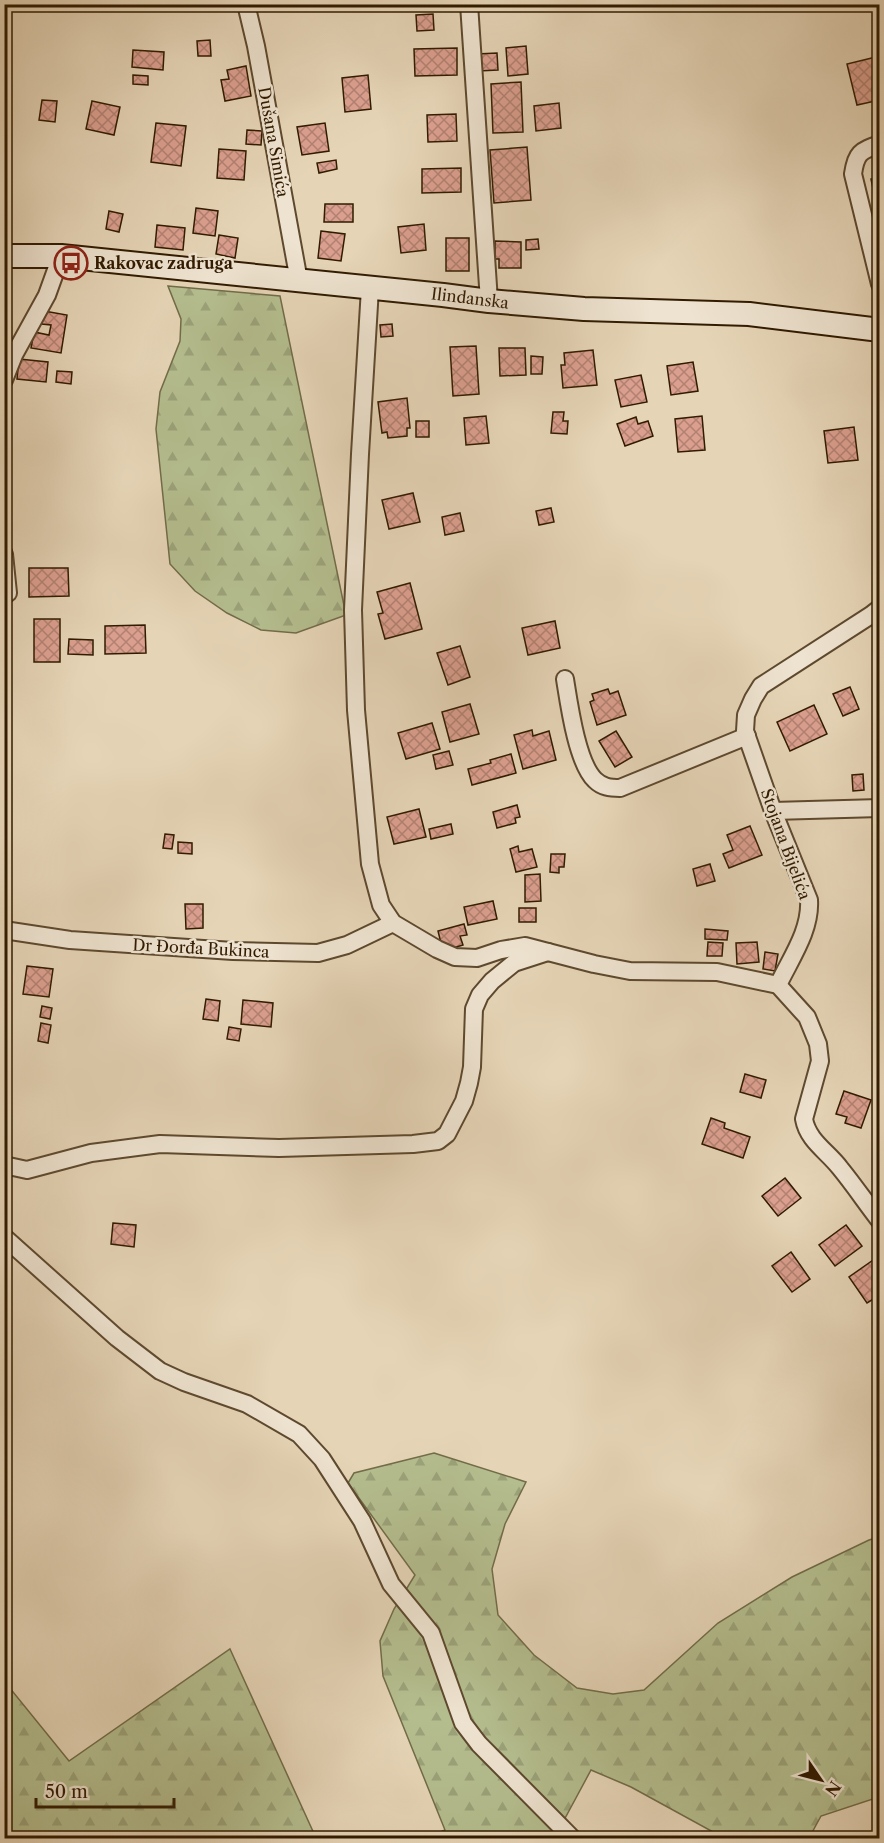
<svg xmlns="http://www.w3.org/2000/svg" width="884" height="1843" font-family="'Libre Caslon Text',serif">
  <defs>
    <pattern id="forest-firs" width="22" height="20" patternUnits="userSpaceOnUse" patternTransform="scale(1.5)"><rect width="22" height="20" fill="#b4bd8e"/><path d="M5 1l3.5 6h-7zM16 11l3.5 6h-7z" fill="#9ba279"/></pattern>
    <pattern id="building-cross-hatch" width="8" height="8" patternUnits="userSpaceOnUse" patternTransform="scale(1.5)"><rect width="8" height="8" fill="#db9f8f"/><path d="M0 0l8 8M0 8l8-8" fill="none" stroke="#b28172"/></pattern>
  </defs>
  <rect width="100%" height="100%" fill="#e5d4b6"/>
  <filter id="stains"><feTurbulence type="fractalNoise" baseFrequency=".00333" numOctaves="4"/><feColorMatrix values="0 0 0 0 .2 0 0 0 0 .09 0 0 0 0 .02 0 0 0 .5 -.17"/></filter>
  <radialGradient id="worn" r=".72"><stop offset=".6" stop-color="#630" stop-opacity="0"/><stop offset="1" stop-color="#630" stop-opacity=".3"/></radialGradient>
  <g fill="url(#forest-firs)" stroke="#726c48" stroke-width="1.5">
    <polygon points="168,286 280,296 346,615 296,633 261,630 227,613 195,591 170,564 156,429 160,392 180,341 181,319"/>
    <polygon points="434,1453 526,1482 505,1524 492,1569 498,1615 534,1655 577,1688 613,1694 644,1690 718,1623 792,1577 869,1540 879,1537 879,1797 821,1816 809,1838 724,1838 631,1787 591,1770 563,1822 582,1838 425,1838 445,1830 383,1676 380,1641 394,1609 415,1575 348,1483 354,1473"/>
    <polygon points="230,1649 316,1838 5,1838 5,1682 69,1761"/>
  </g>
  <g fill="url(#building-cross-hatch)" stroke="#311b01" stroke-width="1.5">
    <polygon points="433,14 434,30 417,31 416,15"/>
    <polygon points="210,40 211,56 198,56 197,41"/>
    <polygon points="526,46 528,74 508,76 506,48"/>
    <polygon points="457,48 457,75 415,76 414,49"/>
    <polygon points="133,50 164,52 163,70 132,67"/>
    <polygon points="497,53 498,70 478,71 477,54"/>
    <polygon points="876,57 880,73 880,100 857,105 847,64"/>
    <polygon points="246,66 251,96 225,101 221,80 229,79 227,70"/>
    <polygon points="133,75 148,76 148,85 133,84"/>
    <polygon points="368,75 371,109 345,112 342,78"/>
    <polygon points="521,82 523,132 493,133 491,84"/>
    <polygon points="42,100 57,101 55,122 39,120"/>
    <polygon points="92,101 120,107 114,135 86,129"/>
    <polygon points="559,103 561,128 536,131 534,106"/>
    <polygon points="456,114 457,141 428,142 427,115"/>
    <polygon points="156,123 186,126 181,166 151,162"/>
    <polygon points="325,123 329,151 302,155 297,127"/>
    <polygon points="247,130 262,131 261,145 246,144"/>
    <polygon points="527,147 531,200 494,203 490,150"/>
    <polygon points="219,149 246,151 244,180 217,178"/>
    <polygon points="336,160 337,169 319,173 317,163"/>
    <polygon points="461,168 461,192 422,193 422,169"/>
    <polygon points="880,177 880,212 878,213 871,179"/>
    <polygon points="325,204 353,204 353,222 324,222"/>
    <polygon points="196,208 218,211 215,236 193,233"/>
    <polygon points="109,211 123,214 119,232 106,229"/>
    <polygon points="424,224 426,250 401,253 398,227"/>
    <polygon points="157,225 185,228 183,250 155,247"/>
    <polygon points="321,231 345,234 341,261 318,258"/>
    <polygon points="219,235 238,238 235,258 216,254"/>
    <rect x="446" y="238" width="23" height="33"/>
    <polygon points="538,239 539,249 526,250 526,240"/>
    <polygon points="495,241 521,242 521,268 499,268 499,259 495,259"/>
    <polygon points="44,311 67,315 61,353 31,348 34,332 49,335 51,325 42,324"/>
    <polygon points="392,324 393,336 381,337 380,325"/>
    <polygon points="476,346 479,394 453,396 450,347"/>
    <polygon points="499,348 525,348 526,375 500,376"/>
    <polygon points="593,350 597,385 563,388 561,365 565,365 564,353"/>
    <polygon points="531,356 543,357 542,374 531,374"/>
    <polygon points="19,359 48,362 46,382 17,379"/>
    <polygon points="693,362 698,391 671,395 667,366"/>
    <polygon points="57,371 72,372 71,384 56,382"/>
    <polygon points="641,375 647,402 621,407 615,380"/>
    <polygon points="407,398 410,428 407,428 407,436 388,438 387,432 382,433 378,402"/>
    <polygon points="553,412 564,412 563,421 568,421 567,434 551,433"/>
    <polygon points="486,416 489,443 466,445 464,418"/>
    <polygon points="702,416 705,450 678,452 675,419"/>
    <polygon points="636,417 638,424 648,421 653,436 625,446 617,424"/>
    <rect x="416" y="421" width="13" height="16"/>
    <polygon points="854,427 858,460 828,463 824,431"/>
    <polygon points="413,493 420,522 389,529 382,500"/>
    <polygon points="551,508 554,522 539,525 536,511"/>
    <polygon points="460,513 464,531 445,535 442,517"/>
    <polygon points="29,568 68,568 69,596 29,597"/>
    <polygon points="410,583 422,629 385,639 378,614 383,613 377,592"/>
    <rect x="34" y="619" width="26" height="43"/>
    <polygon points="555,621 560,648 528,655 522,628"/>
    <polygon points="145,625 146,653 105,654 105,626"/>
    <polygon points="69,639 93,640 93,655 68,654"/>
    <polygon points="460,646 470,677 448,685 437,653"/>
    <polygon points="850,687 859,709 843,716 833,694"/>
    <polygon points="608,689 610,694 618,691 626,715 597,725 590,702 594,700 592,694"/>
    <polygon points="470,704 479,734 450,742 442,712"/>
    <polygon points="814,705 827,734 790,751 777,722"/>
    <polygon points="432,723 440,749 406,759 398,733"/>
    <polygon points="532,730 533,736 549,731 556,760 523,769 514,735"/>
    <polygon points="616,731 632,757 615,767 599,741"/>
    <polygon points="449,751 453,765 436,769 433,755"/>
    <polygon points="511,754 516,773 472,785 468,769 491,763 490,760"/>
    <polygon points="863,774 864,790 853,791 852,775"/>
    <polygon points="517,805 520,817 515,818 516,823 497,828 493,812"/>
    <polygon points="419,809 426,837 394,844 387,817"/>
    <polygon points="451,824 453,834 431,839 429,829"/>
    <polygon points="750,826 762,855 729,868 723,854 733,850 727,835"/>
    <polygon points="165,834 174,835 172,849 163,848"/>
    <polygon points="178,842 192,843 192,854 178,853"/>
    <polygon points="518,846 519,852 532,849 537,867 516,872 510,849"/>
    <polygon points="551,854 565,854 564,867 559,867 559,873 550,872"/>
    <polygon points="710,864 715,881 697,886 693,869"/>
    <polygon points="540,874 541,901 525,902 525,875"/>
    <polygon points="493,901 497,919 468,925 464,907"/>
    <polygon points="185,904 203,904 203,928 186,929"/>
    <rect x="519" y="908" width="17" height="14"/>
    <polygon points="464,924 467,935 460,936 463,945 443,951 438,931"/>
    <polygon points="705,929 728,931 727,940 705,939"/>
    <polygon points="708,942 723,943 722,956 707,956"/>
    <polygon points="757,942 759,962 737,964 736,943"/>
    <polygon points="765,952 778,954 775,971 763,969"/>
    <polygon points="27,966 53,969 49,997 23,994"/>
    <polygon points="206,999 220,1001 218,1021 203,1019"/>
    <polygon points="243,1000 273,1003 271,1027 241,1024"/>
    <polygon points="42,1006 52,1008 50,1019 40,1017"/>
    <polygon points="41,1023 51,1025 48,1043 38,1041"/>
    <polygon points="229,1027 241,1029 239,1041 227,1039"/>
    <polygon points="745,1074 766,1080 761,1098 740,1092"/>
    <polygon points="844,1091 871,1100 861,1128 845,1123 847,1117 836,1114"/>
    <polygon points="711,1118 725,1123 724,1128 750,1137 743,1158 702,1144"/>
    <polygon points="785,1178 801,1198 778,1216 762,1196"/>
    <polygon points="113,1223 136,1225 134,1247 111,1244"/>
    <polygon points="846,1225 862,1246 835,1266 819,1245"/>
    <polygon points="791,1252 810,1279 792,1292 772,1266"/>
    <polygon points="876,1258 880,1264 880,1295 867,1303 849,1277"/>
  </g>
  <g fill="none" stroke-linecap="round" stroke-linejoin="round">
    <defs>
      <g id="street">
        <polyline points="246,4 256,46 299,281"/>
        <polyline points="469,4 489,301"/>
        <path d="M880,144c-20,7 -24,9 -27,30l27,110"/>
        <path d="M370,288l-10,166 -7,156 3,100 14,154 11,41 12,18 44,26 18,8 22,1 24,-8 24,-4 69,18 36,7 87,1 61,13 29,32 11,27 2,17 -16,58c4,22 23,32 36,49 14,17 26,35 40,53"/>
        <polyline points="4,380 14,355 47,295 61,256"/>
        <polyline points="4,554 8,593"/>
        <path d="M565,679c4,25 12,84 30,101 7,7 15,8 25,8l127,-52"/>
        <polyline points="773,811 880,808"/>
        <polyline points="4,930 70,940 233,951 318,953 347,945 393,923"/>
        <path d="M778,985c13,-27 33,-55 31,-85l-36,-89 -28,-80 1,-16 7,-16 8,-13 110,-71 9,-7"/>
        <polyline points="4,1165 27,1170 91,1153 160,1144 279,1148 413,1144 438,1141 447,1134 464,1101 469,1083 472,1067 474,1009 480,995 492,981 514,963 548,952"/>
        <polyline points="4,1237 117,1338 160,1371 184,1382 247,1404 299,1434 322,1459 362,1521 391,1584 431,1633 463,1723 479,1744 572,1838"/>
      </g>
      <polyline id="secondary" points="4,256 61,256 443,295 489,301 584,309 749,314 880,330"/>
    </defs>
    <use href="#street" stroke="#5e492e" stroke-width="20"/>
    <use href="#secondary" stroke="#311b01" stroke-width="26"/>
    <use href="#street" stroke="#eee3d0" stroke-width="16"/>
    <use href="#secondary" stroke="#eee3d0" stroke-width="22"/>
  </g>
  <defs>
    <symbol id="bus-ring" viewBox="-11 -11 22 22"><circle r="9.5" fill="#eee3d0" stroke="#8f2418" stroke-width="1.5"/><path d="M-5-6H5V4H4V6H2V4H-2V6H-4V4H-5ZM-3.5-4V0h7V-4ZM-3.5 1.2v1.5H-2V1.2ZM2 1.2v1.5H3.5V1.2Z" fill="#8f2418"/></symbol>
  </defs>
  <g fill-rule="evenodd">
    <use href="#bus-ring" x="52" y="244" width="38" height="38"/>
  </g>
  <g text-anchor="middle" stroke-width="5" stroke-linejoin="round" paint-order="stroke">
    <g font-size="16" fill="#311b01" stroke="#eee3d0">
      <text transform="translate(274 142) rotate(80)" y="6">Dušana Simića</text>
      <text transform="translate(470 298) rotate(7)" y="6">Ilindanska</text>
      <text transform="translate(786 844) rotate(70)" y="6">Stojana Bijelića</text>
      <text transform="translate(201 948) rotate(3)" y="6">Dr Đorđa Bukinca</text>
    </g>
    <g font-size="16" font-weight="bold" fill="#311b01" stroke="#eee3d0" text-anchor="start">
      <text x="94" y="269">Rakovac zadruga</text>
    </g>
  </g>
  <rect width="884" height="1843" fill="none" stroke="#e5d4b6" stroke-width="24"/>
  <rect x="6" y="6" width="872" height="1831" fill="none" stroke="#311b01" stroke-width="3"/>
  <rect x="12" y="12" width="860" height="1819" fill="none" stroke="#311b01" stroke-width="1.5"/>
  <g transform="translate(821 1780) rotate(125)" stroke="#eee3d0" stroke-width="4.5" paint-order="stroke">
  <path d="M0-4.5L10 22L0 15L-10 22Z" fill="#311b01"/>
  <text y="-9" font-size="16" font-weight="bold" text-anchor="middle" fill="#311b01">N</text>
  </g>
  <path d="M36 1798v9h138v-9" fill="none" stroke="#311b01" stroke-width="3"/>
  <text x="45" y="1798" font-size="18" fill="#311b01" stroke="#eee3d0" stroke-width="4.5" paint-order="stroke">50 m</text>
  <rect width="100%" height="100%" filter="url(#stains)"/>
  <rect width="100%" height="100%" fill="url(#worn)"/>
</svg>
